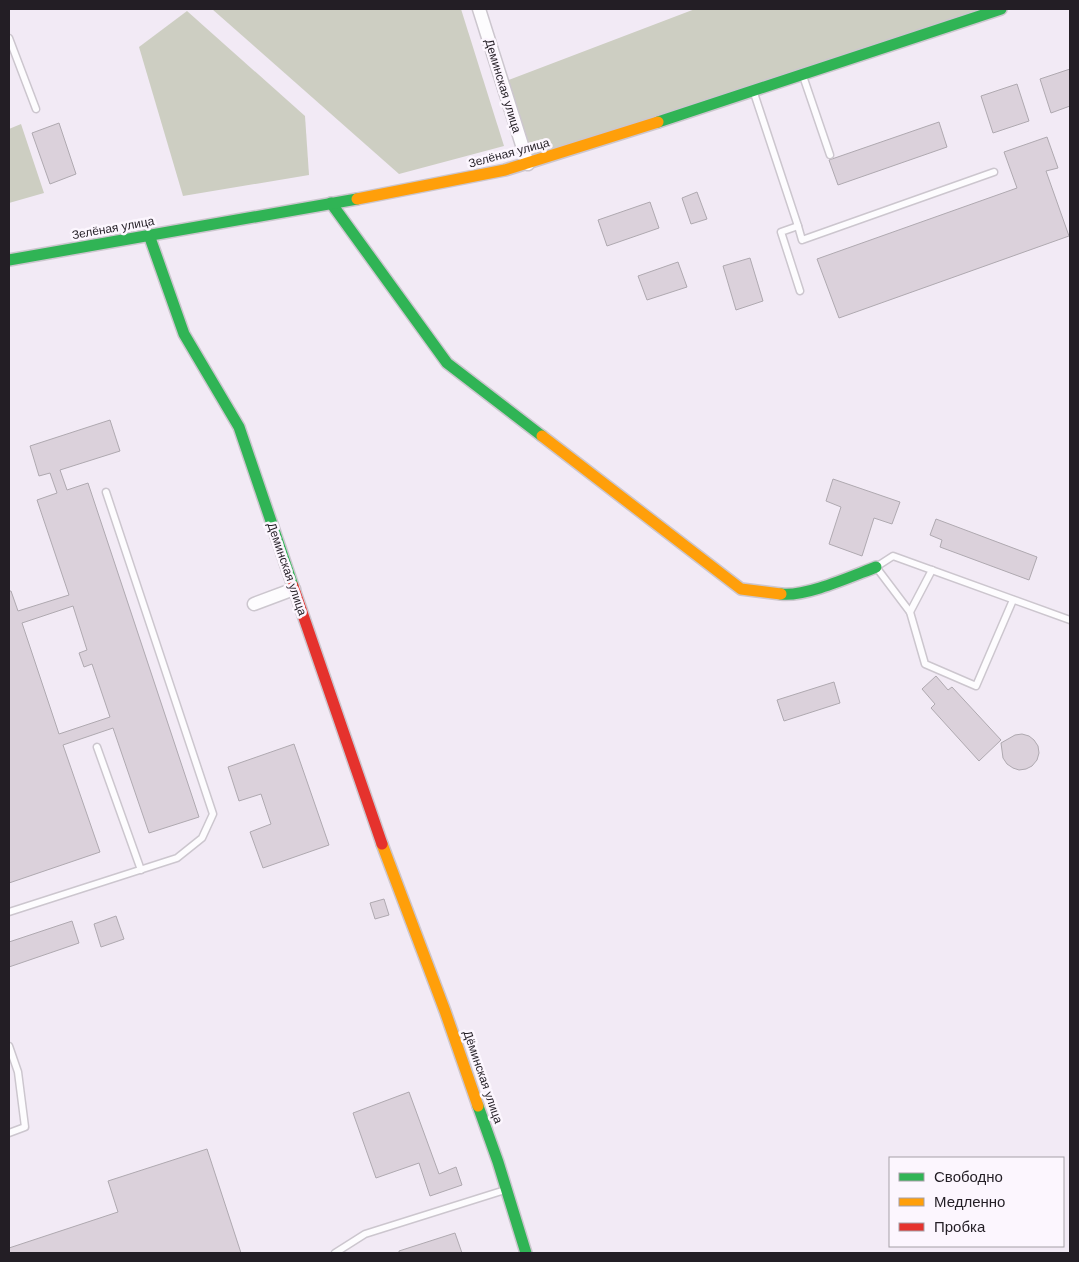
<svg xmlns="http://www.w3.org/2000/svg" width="1079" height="1262" font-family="Helvetica,sans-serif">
  <rect width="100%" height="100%" fill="#f2eaf5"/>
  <g fill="#cdcec2">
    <polygon points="212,9 461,9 504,146 399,174"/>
    <polygon points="695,9 1001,9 528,164 501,83"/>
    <polygon points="187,11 305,116 309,175 183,196 139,47"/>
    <polygon points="21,124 44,193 9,203 9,129"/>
  </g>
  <g fill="#dbd1db" stroke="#afa9b0" fill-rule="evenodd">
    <polygon points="1070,69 1070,106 1051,113 1040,79"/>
    <polygon points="1017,84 1029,121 993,133 981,96"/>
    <polygon points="939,122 947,147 838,185 829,160"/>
    <polygon points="59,123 76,174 50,184 32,133"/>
    <polygon points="1047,137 1058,168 1046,171 1069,236 839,318 817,259 1017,188 1004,152"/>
    <polygon points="697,192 707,219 691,224 682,198"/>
    <polygon points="650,202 659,228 607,246 598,220"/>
    <polygon points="750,258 763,301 736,310 723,266"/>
    <polygon points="678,262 687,287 647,300 638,276"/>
    <path d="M110,420l10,31 -60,19 7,20 21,-7 111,334 -50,16 -36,-105 -50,17 37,107 -91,31v-292h2l7,20 51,-16 -32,-95 20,-7 -7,-20 -11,3 -9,-30zM73,606l14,44 -8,3 5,14 8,-3 18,53 -51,17 -37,-111z"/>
    <polygon points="833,479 900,502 892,524 874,518 862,556 829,544 841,507 826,501"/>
    <polygon points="936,519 1037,557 1029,580 940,547 942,540 930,535"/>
    <polygon points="936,676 948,690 952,687 1001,740 979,761 931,708 935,704 922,689"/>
    <polygon points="834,682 840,703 784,721 777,700"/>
    <polygon points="1022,734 1029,736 1034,740 1038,746 1039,753 1037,760 1032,766 1026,769 1019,770 1013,768 1007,764 1003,758 1001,743 1015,735"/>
    <polygon points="294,744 329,845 263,868 250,832 271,824 261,794 239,801 228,767"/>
    <polygon points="384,899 389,915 375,919 370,903"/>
    <polygon points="116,916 124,939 101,947 94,924"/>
    <polygon points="72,921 79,943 9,967 9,942"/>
    <polygon points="409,1092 439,1174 456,1167 462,1185 430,1196 419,1163 376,1178 353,1113"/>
    <polygon points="207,1149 241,1253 9,1253 9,1248 118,1212 108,1181"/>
    <polygon points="455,1233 462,1253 399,1253 399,1251"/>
  </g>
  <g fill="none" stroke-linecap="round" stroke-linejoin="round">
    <defs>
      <g id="lane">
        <polyline points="9,38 36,109"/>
        <polyline points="803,76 830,155"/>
        <polyline points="754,93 798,226 781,232 800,291"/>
        <polyline points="798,226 802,240 994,172"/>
        <polyline points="932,570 910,612 925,664 976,686 1013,600"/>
        <polyline points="910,612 876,567 893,556 1070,620"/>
        <polyline points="97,747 141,870"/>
        <polyline points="9,912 177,858 202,838 213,814 106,492"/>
        <polyline points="9,1046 18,1072 25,1127 9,1133"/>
        <polyline points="335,1253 365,1234 505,1190"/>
      </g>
      <g id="street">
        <polyline points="479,9 528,164"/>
        <polyline points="254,604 294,589"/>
      </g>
      <g id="fast">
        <polyline points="658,122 1001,9"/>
        <polyline points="331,203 447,363 542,436"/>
        <polyline points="149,235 184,334 239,427 293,586"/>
        <polyline points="9,260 357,199"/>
        <path d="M781,594c25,3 71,-18 95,-27"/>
        <polyline points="478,1106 498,1162 526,1253"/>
      </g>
      <g id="slow">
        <polyline points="357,199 505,170 658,122"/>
        <polyline points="542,436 741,589 781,594"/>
        <polyline points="382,844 445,1011 478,1106"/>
      </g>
      <polyline id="jam" points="293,586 382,844"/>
    </defs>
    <use href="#lane" stroke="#ccc6ce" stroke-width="9"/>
    <use href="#street" stroke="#ccc6ce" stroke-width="15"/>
    <use href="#fast" stroke="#ccc6ce" stroke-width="14"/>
    <use href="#slow" stroke="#ccc6ce" stroke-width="14"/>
    <use href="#jam" stroke="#ccc6ce" stroke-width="14"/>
    <use href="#lane" stroke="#fdfcfe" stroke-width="6"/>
    <use href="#street" stroke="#fdfcfe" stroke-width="12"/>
    <use href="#fast" stroke="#30b455" stroke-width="11"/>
    <use href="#slow" stroke="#ff9f0a" stroke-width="11"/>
    <use href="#jam" stroke="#e5322d" stroke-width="11"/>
  </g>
  <g text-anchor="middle" stroke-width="5" stroke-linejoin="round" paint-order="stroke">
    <g font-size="12" fill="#231e25" stroke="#fcf6fe">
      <text transform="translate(503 86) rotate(73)" y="4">Деминская улица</text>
      <text transform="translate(509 153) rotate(-15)" y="4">Зелёная улица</text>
      <text transform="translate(113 228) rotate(-10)" y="4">Зелёная улица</text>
      <text transform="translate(287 569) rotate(71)" y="4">Деминская улица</text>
      <text transform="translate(483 1077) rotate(71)" y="4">Дёминская улица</text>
    </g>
  </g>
  <rect width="1079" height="1262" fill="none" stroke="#231e25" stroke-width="20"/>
  <rect x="889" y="1157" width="175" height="90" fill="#fcf6fe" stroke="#a5a0a7"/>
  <rect x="899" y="1173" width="25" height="8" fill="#30b455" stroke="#a5a0a7"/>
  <text x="934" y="1182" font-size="15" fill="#231e25">Свободно</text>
  <rect x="899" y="1198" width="25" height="8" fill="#ff9f0a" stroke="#a5a0a7"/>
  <text x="934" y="1207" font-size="15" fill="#231e25">Медленно</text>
  <rect x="899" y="1223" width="25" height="8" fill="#e5322d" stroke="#a5a0a7"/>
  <text x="934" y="1232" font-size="15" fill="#231e25">Пробка</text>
</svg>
